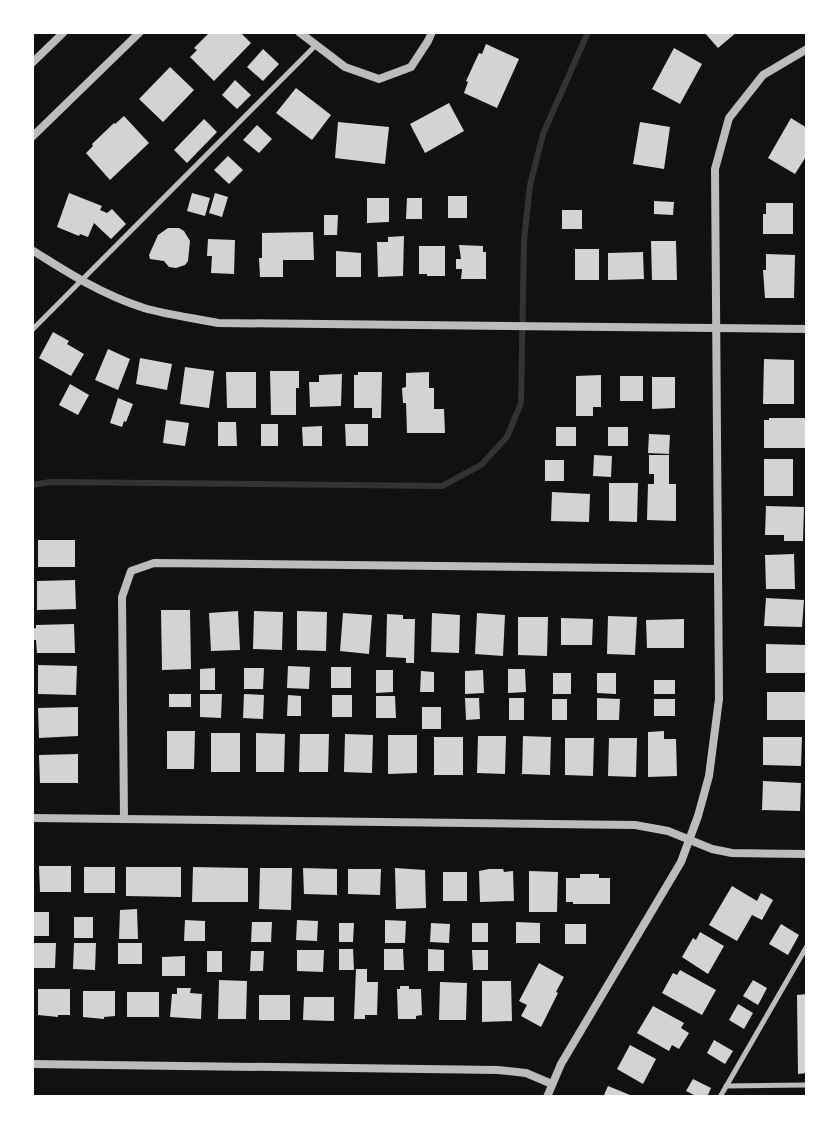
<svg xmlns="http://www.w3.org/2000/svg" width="839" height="1129" font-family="Lato,sans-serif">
  <rect width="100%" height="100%" fill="#111"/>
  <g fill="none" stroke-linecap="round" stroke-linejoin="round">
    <polyline stroke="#333" stroke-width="6" points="32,485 50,482 442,486 481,465 507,437 521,403 524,240 530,185 543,134 588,32"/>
  </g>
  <g fill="#d3d3d3">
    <polygon points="210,32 240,32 251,43 214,81 190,57 197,50 194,48"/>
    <polygon points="704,32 737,32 718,48"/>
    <polygon points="486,44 519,59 497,108 464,93 468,82 466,81 479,53 482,54"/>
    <polygon points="674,48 702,64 680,104 652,89"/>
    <polygon points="263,49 279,64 263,81 247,67"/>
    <polygon points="170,67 194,90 163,122 139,99"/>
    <polygon points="235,80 251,95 237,109 222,95"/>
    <polygon points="296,88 331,115 312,140 276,113"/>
    <polygon points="449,103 464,131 425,153 410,124"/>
    <polygon points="124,116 149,143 110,180 86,153 93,146 92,144 114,123 115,124"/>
    <polygon points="791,118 807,128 807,155 795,174 768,158"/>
    <polygon points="204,119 217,132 187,163 174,150"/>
    <polygon points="338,122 389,127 385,164 335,158"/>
    <polygon points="640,122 670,127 664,169 633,164"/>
    <polygon points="257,125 272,139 259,153 243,140"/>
    <polygon points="228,156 243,170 229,184 214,170"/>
    <polygon points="69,193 102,206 100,210 107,213 112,209 126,224 111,239 94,223 88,237 80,234 79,236 57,227"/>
    <polygon points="192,193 210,198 205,216 187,211"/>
    <polygon points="215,193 228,197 222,217 209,213"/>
    <rect x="448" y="196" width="19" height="22"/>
    <polygon points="367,198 389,198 389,222 367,223"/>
    <polygon points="407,198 422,198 422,219 406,219"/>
    <polygon points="654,201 674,202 673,215 654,214"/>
    <polygon points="766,203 793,203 793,234 763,234 763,214 766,214"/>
    <rect x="562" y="210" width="20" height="19"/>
    <polygon points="324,215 338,215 337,235 324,235"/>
    <polygon points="168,228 179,228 184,231 190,241 188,261 185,265 176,268 169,267 164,261 150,259 149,255 158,235"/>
    <polygon points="313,232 314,260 283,260 283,277 260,277 259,258 262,258 262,233"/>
    <polygon points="404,236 403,276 378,277 377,242 388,242 388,237"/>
    <polygon points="208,239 235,240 234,274 211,273 212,256 207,256"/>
    <polygon points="651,241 676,241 677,280 652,280"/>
    <polygon points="459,245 483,246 483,252 486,252 486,279 461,279 462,269 456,269 456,259 461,259"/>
    <polygon points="419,246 445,246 445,276 427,276 427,274 419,274"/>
    <rect x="575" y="249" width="24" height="31"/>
    <polygon points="336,251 361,253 361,277 336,277"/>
    <polygon points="643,252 644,279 608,280 608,253"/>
    <polygon points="766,254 795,255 794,298 765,298 763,270 766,270"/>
    <polygon points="53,332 69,341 67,344 84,354 71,376 39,358"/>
    <polygon points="108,349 130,359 118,390 95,380"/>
    <polygon points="140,358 172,364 167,390 136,384"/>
    <polygon points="764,359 794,360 794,404 763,404"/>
    <polygon points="185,367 214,371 209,408 180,404"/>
    <polygon points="270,371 299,371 299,388 296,388 296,415 271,415"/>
    <polygon points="226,372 256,372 256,408 227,408"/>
    <polygon points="358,372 382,372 381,418 372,418 372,408 354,408 354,375 358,375"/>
    <polygon points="429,372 429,388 434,388 434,409 444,409 445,433 407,433 406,403 403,403 402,388 406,387 406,373"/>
    <polygon points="342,374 341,406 310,407 309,382 319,382 319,375"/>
    <polygon points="601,375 601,407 593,407 593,416 576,416 576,376"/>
    <rect x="620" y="376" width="23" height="25"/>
    <polygon points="652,377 675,377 675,408 652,409"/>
    <polygon points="70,384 89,395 78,415 59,405"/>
    <polygon points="118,398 133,404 126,422 124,421 122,427 110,423"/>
    <polygon points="769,418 805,418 805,448 764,448 764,420 769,420"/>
    <polygon points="166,420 189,423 185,446 163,443"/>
    <polygon points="218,422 236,422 237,446 218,446"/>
    <rect x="261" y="424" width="17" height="22"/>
    <polygon points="345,424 368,424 368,446 346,446"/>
    <polygon points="322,426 322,446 303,446 302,427"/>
    <rect x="556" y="427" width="20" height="19"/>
    <rect x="608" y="427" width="20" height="19"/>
    <polygon points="649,434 670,435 669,454 648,453"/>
    <polygon points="594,455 612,456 611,477 593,476"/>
    <polygon points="649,455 669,455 669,484 676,484 676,521 647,520 648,484 654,484 654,474 649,474"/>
    <rect x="764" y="459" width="29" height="37"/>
    <rect x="545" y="460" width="19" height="21"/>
    <polygon points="609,483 638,483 637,522 609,521"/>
    <polygon points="552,492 590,494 589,522 551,521"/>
    <polygon points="766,506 804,507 803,541 784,541 784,535 765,535"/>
    <rect x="38" y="540" width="37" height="27"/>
    <polygon points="794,554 795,589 766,589 765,555"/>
    <polygon points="75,580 76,609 37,610 37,581"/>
    <polygon points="766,598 804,600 802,627 764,626"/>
    <polygon points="161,610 190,610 191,669 162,670"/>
    <polygon points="238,611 240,650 211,651 209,613"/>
    <polygon points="254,611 283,612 282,650 253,649"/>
    <polygon points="297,611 327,612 326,651 297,650"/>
    <polygon points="343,613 372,615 369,654 340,651"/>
    <polygon points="432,613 460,615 459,653 431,652"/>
    <polygon points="477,613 505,615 503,656 475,654"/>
    <polygon points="387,614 403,615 403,619 415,619 414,663 406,663 406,658 386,657"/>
    <polygon points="608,616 637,617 635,655 607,654"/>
    <polygon points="518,617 548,617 547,656 518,655"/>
    <polygon points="561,618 593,619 592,645 561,645"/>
    <polygon points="684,619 684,648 647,648 646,620"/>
    <polygon points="74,624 75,653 37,653 36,640 32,640 32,629 36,628 36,625"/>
    <polygon points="766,644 807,645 805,673 766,673"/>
    <polygon points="38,665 77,666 76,695 38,694"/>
    <polygon points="288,666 310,667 309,689 287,688"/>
    <rect x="331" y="667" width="20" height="21"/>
    <polygon points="215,668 215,690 200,690 200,669"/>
    <polygon points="244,668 264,668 263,689 244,689"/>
    <polygon points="508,669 525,669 526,692 508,693"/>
    <polygon points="376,670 393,670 393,692 376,693"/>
    <polygon points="483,670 484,693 465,694 465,671"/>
    <polygon points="421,671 434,672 434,692 420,692"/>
    <rect x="553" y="673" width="18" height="21"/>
    <polygon points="597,673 616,673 616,694 597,693"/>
    <rect x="654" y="680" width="21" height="14"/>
    <rect x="767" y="692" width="38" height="28"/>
    <rect x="169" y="694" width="22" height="13"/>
    <polygon points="200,694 222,694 221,718 200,717"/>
    <polygon points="244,694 264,695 263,719 243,718"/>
    <polygon points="288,695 301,696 301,716 287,716"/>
    <rect x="332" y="695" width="20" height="22"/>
    <polygon points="376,696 395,696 396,718 376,718"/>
    <polygon points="465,698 479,698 480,719 466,720"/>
    <rect x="509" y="698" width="15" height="22"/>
    <polygon points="597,698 620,699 619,720 597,720"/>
    <rect x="552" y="699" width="15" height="21"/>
    <rect x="654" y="699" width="21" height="17"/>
    <polygon points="78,707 78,736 39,738 38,708"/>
    <rect x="422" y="707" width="19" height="22"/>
    <polygon points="167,731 195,731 194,769 167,769"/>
    <polygon points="664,731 664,739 676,739 677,776 648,777 648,732"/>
    <rect x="211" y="733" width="29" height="39"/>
    <polygon points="256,733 285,734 284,772 256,772"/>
    <polygon points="300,734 329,734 328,772 299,772"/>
    <polygon points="345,734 373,735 372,773 344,772"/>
    <polygon points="388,735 417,735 417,773 388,774"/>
    <polygon points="478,736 506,736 505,774 477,773"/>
    <polygon points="523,736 551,737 550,775 522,774"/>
    <rect x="434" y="737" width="29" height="38"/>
    <polygon points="763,737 802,737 801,766 763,765"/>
    <polygon points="565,738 594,738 593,776 565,775"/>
    <polygon points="609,738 637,738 636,777 608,776"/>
    <polygon points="78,754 78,783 40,783 39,755"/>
    <polygon points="763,781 801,783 800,811 762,810"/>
    <polygon points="39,866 71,866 71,892 40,892"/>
    <rect x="84" y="867" width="31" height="26"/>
    <polygon points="126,867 181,867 181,897 126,896"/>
    <polygon points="193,867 248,868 248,902 192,902"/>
    <polygon points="260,868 292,868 291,910 259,909"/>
    <polygon points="303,868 337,869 337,895 304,894"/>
    <polygon points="395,868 425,870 426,908 396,909"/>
    <polygon points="348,869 381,869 380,895 348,894"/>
    <polygon points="489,869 503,869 504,872 513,871 514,901 480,902 479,871"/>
    <polygon points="529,871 558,872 557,912 529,912"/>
    <rect x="443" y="872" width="24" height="29"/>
    <polygon points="580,874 599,874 599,878 610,878 610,904 573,904 573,902 566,902 566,878 580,878"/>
    <polygon points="732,886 757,901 761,893 773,900 762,920 752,915 737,941 709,925"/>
    <polygon points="137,909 138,939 119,939 120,910"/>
    <rect x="32" y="912" width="17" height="24"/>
    <rect x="74" y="917" width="19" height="21"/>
    <polygon points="185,920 205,921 205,941 184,941"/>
    <polygon points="297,920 318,921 317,941 296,940"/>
    <polygon points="385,920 406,921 405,943 385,943"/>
    <polygon points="252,922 272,922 271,942 251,942"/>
    <polygon points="516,922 540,923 540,943 516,943"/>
    <polygon points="339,923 354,923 353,942 339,942"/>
    <polygon points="431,923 450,924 449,943 430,942"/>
    <rect x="472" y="923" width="16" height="19"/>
    <rect x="565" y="924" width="21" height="20"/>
    <polygon points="781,924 799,935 788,955 769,944"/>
    <polygon points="700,932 724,946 708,974 682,957 693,938 696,940"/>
    <polygon points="32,943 56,943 55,968 32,968"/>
    <polygon points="74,943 96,943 95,970 73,969"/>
    <rect x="118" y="943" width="24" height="21"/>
    <polygon points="339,949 353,949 354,970 339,970"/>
    <polygon points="384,949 403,949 404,970 384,970"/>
    <polygon points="428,949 444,950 444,971 428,971"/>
    <polygon points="297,950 324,950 323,972 297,971"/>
    <polygon points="472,950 488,950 488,970 473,970"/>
    <rect x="207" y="951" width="15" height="21"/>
    <polygon points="251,951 264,951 263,971 250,971"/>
    <polygon points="185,956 185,976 162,976 162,957"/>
    <polygon points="539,963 564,977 556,992 558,993 541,1027 521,1016 527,1005 519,1001"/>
    <polygon points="356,969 367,969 367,982 378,982 377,1015 365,1015 365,1019 354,1019"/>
    <polygon points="680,970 716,990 702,1015 662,993 673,973 677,975"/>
    <polygon points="219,980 247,981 246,1019 218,1019"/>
    <polygon points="753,980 767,988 758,1005 743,996"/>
    <polygon points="482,981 511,981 512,1021 482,1022"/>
    <polygon points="440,982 467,983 466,1020 439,1020"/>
    <polygon points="400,986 409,986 409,989 421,989 422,1015 416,1016 416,1019 398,1019 397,989 400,989"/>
    <polygon points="177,988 191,988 190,993 202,994 201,1019 170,1017 172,994 177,994"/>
    <polygon points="38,989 70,989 70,1015 58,1015 58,1017 38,1015"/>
    <polygon points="83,991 115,991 115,1016 104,1017 104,1019 83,1017"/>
    <rect x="127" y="992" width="32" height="25"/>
    <polygon points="807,994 807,1073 798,1074 797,995"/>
    <rect x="259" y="995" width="31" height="25"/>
    <polygon points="304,997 334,997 334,1021 303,1020"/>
    <polygon points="738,1004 753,1013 744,1029 729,1020"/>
    <polygon points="653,1006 684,1023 681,1028 689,1033 679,1049 672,1045 669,1051 637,1033"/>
    <polygon points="714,1040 733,1051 725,1064 707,1053"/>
    <polygon points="630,1045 656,1059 643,1084 617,1069"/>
    <polygon points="693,1079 711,1088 707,1097 698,1097 686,1091"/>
    <polygon points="608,1086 635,1097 603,1097"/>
  </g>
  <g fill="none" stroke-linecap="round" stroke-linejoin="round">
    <g stroke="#bcbcbc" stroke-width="5">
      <polyline points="32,330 316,45"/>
      <polyline points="726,1086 807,1085"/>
      <polyline points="720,1097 807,946"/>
    </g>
    <g stroke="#bcbcbc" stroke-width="8">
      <polyline points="299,32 345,67 379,79 411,67 428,41 432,32"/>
      <polyline points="32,63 64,32"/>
      <polyline points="32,137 140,32"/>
      <path d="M32,250c36,23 71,45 112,58 24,7 50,10 74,15l589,6"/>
      <polyline points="32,818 635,825 668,831 712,849 732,853 807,854"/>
      <polyline points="124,819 122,597 131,571 154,563 717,569"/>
      <polyline points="32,1064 498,1070 526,1073 552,1084"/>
      <polyline points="547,1097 561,1064 681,862 698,816 709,776 719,699 715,169 729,118 763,75 807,49"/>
    </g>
  </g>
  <rect width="839" height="1129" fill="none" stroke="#ffffff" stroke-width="68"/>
</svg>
